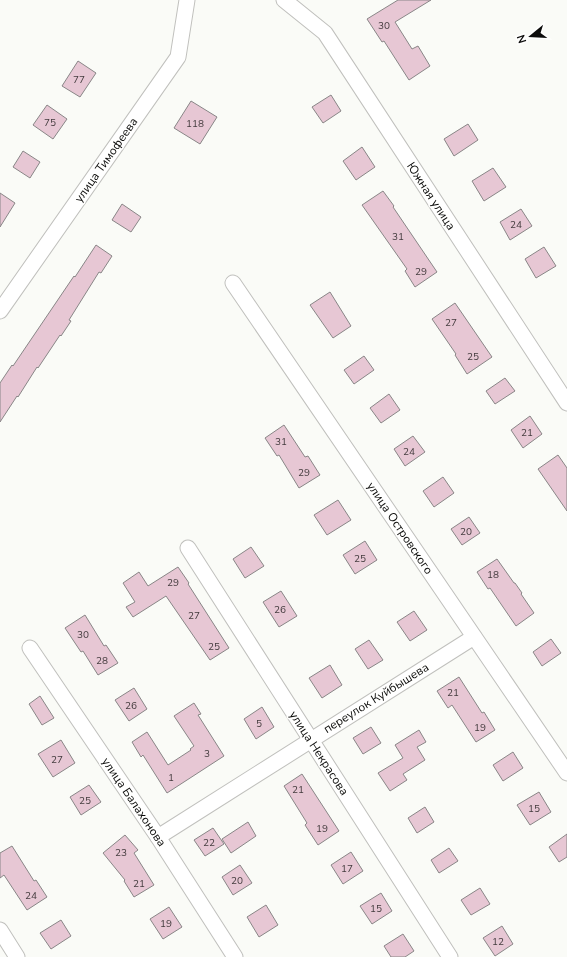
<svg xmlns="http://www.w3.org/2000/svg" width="567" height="957" font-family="'Nunito Sans',sans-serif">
  <rect width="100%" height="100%" fill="#fafbf7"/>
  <g fill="#e7c7d4" stroke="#898687">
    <polygon points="398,0 431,0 395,22 412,49 418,46 430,66 409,80 384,41 382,42 367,19"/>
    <polygon points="78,61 96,73 80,97 62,86"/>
    <polygon points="331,95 341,111 323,123 312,107"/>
    <polygon points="191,101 217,117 200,144 174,128"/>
    <polygon points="47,105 67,119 53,139 33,125"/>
    <polygon points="468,124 478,140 454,156 444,139"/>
    <polygon points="362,147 375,167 356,180 343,161"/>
    <polygon points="23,151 40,162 30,178 13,167"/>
    <polygon points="493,168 506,187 484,201 472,181"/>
    <polygon points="383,191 394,206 393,207 437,272 415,287 405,271 407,269 362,205"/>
    <polygon points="0,193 15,203 0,227"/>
    <polygon points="122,204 141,217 131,232 112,220"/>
    <polygon points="521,209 532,226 510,240 500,222"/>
    <polygon points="96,245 112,256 101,273 99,272 69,320 71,321 61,336 60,335 38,368 37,367 18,397 17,396 0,422 0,383 12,365 13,366 74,276 75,277"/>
    <polygon points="544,247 556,266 536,278 525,259"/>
    <polygon points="330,292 351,326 333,338 310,305"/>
    <polygon points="455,303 492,357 467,374 455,355 456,354 432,319"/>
    <polygon points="364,356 374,370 354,384 344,370"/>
    <polygon points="505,378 515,391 495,404 486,391"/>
    <polygon points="389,394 400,410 381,423 370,408"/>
    <polygon points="530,416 542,434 523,448 511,430"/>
    <polygon points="284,425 305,457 308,456 320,475 299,488 279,455 277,456 265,438"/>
    <polygon points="413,436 425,452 405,466 394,449"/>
    <polygon points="558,455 567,468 567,511 538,469"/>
    <polygon points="443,477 454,493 434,507 423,491"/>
    <polygon points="338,500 351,520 327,535 314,515"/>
    <polygon points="469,517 480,533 462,545 451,529"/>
    <polygon points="365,541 377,560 355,574 343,555"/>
    <polygon points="251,547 264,566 245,578 233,559"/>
    <polygon points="497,559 514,583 515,583 522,593 521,594 534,613 516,626 490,588 488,589 477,572"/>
    <polygon points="178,567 189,583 188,584 229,648 210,660 166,596 133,617 126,607 135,602 123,583 139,572 148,586"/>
    <polygon points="281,591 297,616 279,627 263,602"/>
    <polygon points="414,611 427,630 410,641 397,622"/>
    <polygon points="85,615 104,646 106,645 118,663 98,675 83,651 81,652 65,628"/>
    <polygon points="551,639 561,653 542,666 533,652"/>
    <polygon points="369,640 383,660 368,669 355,649"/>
    <polygon points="330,665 342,685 322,698 309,678"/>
    <polygon points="459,677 482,713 484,712 495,730 476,742 452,705 448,708 437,691"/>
    <polygon points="134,688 147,709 129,721 115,700"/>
    <polygon points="40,696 54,718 42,725 29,704"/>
    <polygon points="194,703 201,714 198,715 224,756 167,793 143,755 141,757 132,742 147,732 168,765 191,750 190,749 194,746 174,716"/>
    <polygon points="262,707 274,727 256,739 244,719"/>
    <polygon points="371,727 381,743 363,754 353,738"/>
    <polygon points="419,730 426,742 417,747 425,760 403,774 407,780 390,791 378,773 403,758 395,745"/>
    <polygon points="61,740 75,763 53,777 38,754"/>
    <polygon points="513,752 523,768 503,781 493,765"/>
    <polygon points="302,774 339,831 318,845 305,825 307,823 284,786"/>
    <polygon points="89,785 101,802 81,815 70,797"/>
    <polygon points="539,792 551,812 530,825 517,805"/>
    <polygon points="425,807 434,822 417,833 408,818"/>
    <polygon points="248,822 256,836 231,853 222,839"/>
    <polygon points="213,828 224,844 205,856 194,840"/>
    <polygon points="567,834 567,857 559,862 549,847"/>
    <polygon points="125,835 138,850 134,853 154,885 134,897 124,881 125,880 103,853"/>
    <polygon points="12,846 34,881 36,880 47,897 27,910 4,875 0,878 0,853"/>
    <polygon points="449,848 458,861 439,873 431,860"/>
    <polygon points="351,852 363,871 343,884 331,865"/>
    <polygon points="240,865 252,883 233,895 222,877"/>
    <polygon points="480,888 490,904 471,915 461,900"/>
    <polygon points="381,893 392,911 372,924 360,906"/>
    <polygon points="266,905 278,925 259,937 247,917"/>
    <polygon points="169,907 182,927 163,939 150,919"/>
    <polygon points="61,920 71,936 51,949 40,933"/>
    <polygon points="502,926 513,944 495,956 483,938"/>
    <polygon points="403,934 414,951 405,957 391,957 384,946"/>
  </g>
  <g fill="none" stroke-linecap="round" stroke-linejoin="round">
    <defs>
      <g id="minor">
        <polyline points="284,0 325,33 567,403"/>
        <polyline points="233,283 567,773"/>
        <polyline points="0,311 178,57 187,0"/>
        <polyline points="188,548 450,957"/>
        <polyline points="30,648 158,837 235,957"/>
        <polyline points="158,837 474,637"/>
        <polyline points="0,930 17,957"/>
      </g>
    </defs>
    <use href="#minor" stroke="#c0c0bd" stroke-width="17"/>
    <use href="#minor" stroke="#fff" stroke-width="15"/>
  </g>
  <g text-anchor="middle" stroke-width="3" stroke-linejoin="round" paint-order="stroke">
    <g font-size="10" fill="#433b3d">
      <text x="384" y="29">30</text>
      <text x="79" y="83">77</text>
      <text x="50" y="126">75</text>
      <text x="195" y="127">118</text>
      <text x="516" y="228">24</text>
      <text x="398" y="240">31</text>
      <text x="421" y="275">29</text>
      <text x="451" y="326">27</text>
      <text x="473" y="360">25</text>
      <text x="527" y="436">21</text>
      <text x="281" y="445">31</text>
      <text x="409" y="455">24</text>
      <text x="304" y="476">29</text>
      <text x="466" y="535">20</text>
      <text x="360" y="562">25</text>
      <text x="493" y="578">18</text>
      <text x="173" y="586">29</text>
      <text x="280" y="613">26</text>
      <text x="194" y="619">27</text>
      <text x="83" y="638">30</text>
      <text x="214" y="650">25</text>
      <text x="102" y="664">28</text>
      <text x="453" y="696">21</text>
      <text x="131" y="709">26</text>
      <text x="259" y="727">5</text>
      <text x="480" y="731">19</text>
      <text x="207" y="757">3</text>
      <text x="57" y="763">27</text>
      <text x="171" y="781">1</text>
      <text x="298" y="793">21</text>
      <text x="85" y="804">25</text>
      <text x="534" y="812">15</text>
      <text x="322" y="832">19</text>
      <text x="209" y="846">22</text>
      <text x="121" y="856">23</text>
      <text x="347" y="872">17</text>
      <text x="237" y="884">20</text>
      <text x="139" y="887">21</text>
      <text x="31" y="899">24</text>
      <text x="376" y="912">15</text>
      <text x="166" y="927">19</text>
      <text x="498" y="945">12</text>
    </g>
    <g font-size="12" fill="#0c0c0b" stroke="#fffffe">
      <text transform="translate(106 160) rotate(-55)" y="4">улица Тимофеева</text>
      <text transform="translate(431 196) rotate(57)" y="4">Южная улица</text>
      <text transform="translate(400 528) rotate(56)" y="4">улица Островского</text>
      <text transform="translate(376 698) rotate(-32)" y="4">переулок Куйбышева</text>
      <text transform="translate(319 753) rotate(57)" y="4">улица Некрасова</text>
      <text transform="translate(134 802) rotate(56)" y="4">улица Балахонова</text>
    </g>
  </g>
  <g transform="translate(531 36) rotate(252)" stroke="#fffffe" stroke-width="3" paint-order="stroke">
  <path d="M0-3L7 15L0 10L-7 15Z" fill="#0c0c0b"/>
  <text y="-6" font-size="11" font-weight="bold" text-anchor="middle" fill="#0c0c0b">N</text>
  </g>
</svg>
